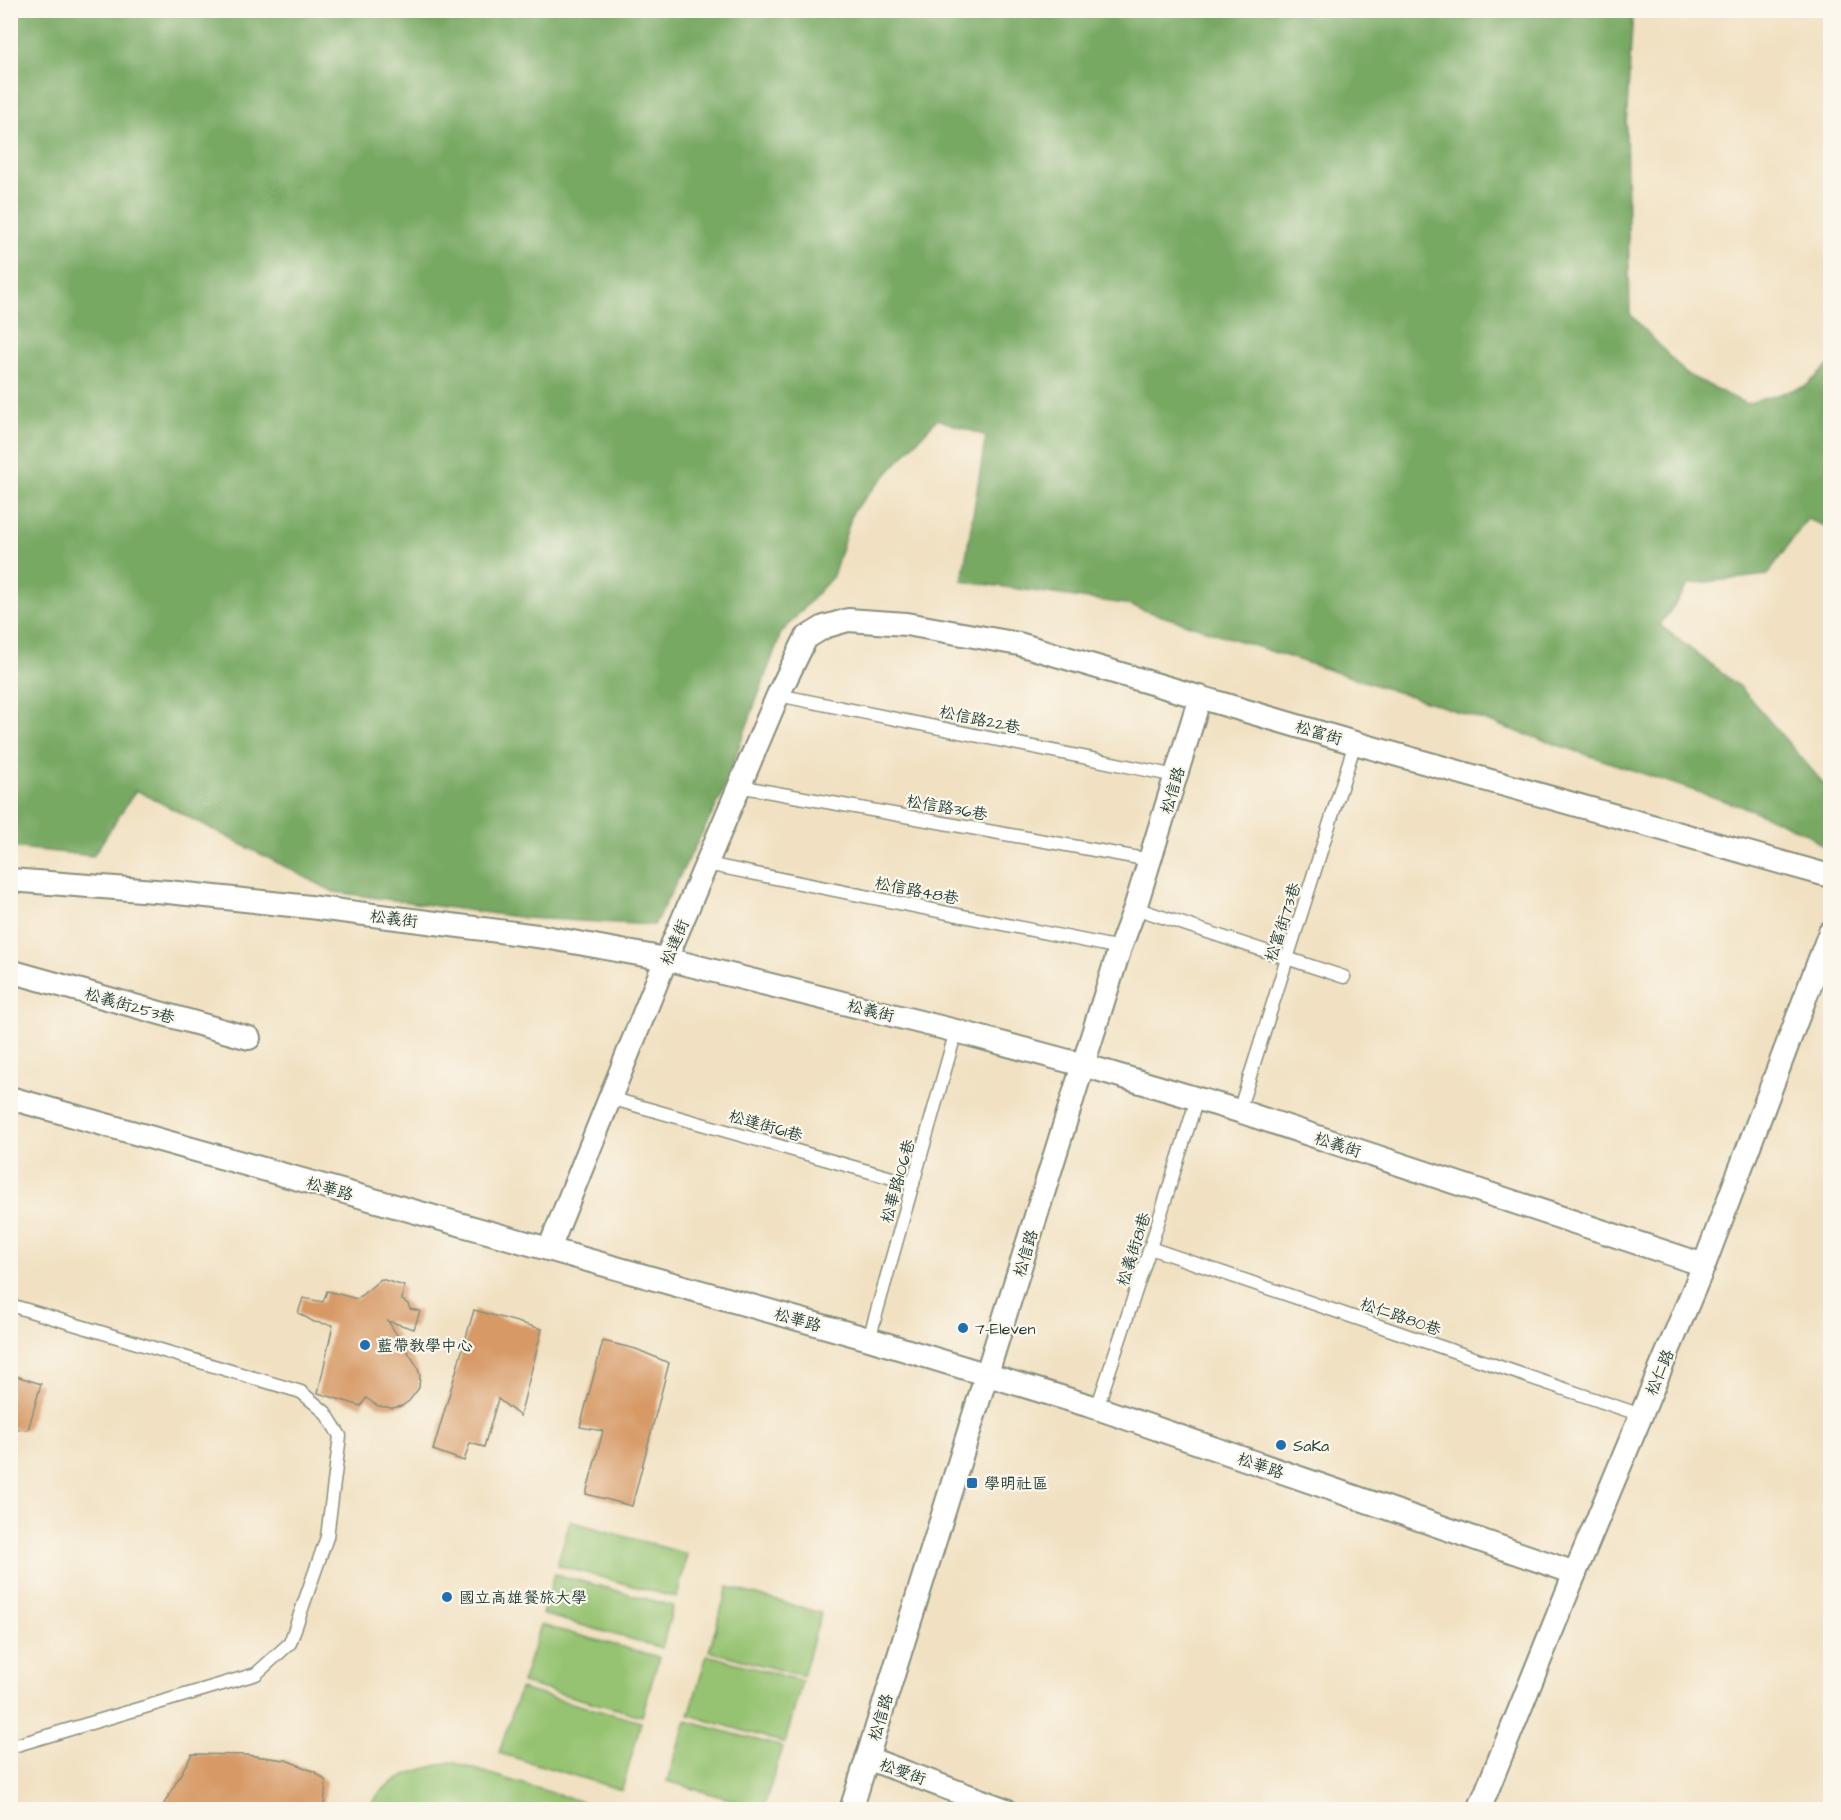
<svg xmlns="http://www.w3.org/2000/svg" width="1841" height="1820" font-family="'Architects Daughter','LXGW WenKai TC',sans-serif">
  <rect width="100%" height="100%" fill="#fbf7ec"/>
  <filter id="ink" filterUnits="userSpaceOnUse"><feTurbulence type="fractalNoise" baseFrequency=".0167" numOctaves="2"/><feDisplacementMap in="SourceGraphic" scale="12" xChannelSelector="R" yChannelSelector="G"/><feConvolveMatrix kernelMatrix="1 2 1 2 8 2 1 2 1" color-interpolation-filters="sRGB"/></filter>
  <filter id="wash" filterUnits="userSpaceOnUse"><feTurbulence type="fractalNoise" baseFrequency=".008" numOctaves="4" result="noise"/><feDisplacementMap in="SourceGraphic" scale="24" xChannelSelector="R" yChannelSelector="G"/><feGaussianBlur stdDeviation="1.35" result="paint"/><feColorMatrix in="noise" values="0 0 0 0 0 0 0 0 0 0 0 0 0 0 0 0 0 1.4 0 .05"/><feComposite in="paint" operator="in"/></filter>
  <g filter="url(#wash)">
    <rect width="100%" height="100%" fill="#f1e1c2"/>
    <g fill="#96c371" stroke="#5a8052" stroke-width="1.5">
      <polygon points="570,1521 687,1554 677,1598 557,1565"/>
      <polygon points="555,1574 673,1606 662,1648 542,1614"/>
      <polygon points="728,1587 821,1613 803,1676 709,1651"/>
      <polygon points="541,1625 659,1657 642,1716 522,1683"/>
      <polygon points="707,1655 802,1681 785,1743 689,1715"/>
      <polygon points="520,1689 641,1722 622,1790 499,1753"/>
      <polygon points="686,1721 783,1747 763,1809 667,1781"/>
      <path d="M451,1762l154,47h-237c18,-33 49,-39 83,-47z"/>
    </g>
    <polygon fill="#78a963" stroke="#4c734c" stroke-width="1.5" points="11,10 1633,11 1626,127 1630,314 1686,374 1746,404 1806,386 1830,364 1830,528 1807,519 1767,575 1689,584 1660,625 1741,688 1830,791 1830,852 1806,833 1752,810 1450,709 1125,604 962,581 986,436 937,419 853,511 833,576 781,633 720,799 654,925 525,918 334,892 136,790 93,856 11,847"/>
    <g id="blocks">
      <g fill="#d79a66">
        <polygon points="381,1279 404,1286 402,1300 408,1304 410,1309 420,1311 414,1329 388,1321 417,1366 420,1375 419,1388 409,1401 402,1406 392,1408 378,1406 366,1398 361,1406 318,1393 333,1325 314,1322 298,1313 303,1298 323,1302 327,1291 357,1299"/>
        <polygon points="474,1310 542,1329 520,1416 498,1399 484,1447 470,1443 464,1461 433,1450"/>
        <polygon points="603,1341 636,1349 669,1363 632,1506 586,1494 603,1431 580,1427"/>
        <polygon points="10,1374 41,1384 28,1430 10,1428"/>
        <polygon points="192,1754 246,1755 286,1760 315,1772 326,1781 324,1809 161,1809"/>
      </g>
    </g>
  </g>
  <g filter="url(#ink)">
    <use href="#blocks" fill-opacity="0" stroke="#888f7b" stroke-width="1.5"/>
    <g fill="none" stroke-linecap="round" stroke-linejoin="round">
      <defs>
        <g id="service">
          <polyline points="778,695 1176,776"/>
          <polyline points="738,786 1150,860"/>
          <polyline points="707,864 1120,948"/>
          <polyline points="1135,908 1344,977"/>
          <polyline points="610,1098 913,1184"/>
          <polyline points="1239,1111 1355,743"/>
          <polyline points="1150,1248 1641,1415"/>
          <polyline points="10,1305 301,1392 325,1412 340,1436 327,1537 290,1643 256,1674 10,1747"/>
          <polyline points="869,1339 956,1031"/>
          <polyline points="1097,1408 1150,1248 1197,1099"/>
        </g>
        <g id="minor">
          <polyline points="10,880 168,892 310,907 545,937 666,959 956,1031 1083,1065 1239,1111 1704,1265"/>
          <polyline points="10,971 249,1038"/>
          <polyline points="10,1098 869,1339 1097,1408 1575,1573"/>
          <polyline points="549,1249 666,959 778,695 806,638 824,627 848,620 906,624 1019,644 1355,743 1830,876"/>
          <polyline points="867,1758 1006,1810"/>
          <polyline points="851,1810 1083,1065 1120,948 1135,908 1200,697"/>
          <polyline points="1479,1810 1575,1573 1704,1265 1830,932"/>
        </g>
      </defs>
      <use href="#service" stroke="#888f7b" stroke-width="15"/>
      <use href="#minor" stroke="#888f7b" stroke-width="26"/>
      <use href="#service" stroke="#fff" stroke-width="12"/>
      <use href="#minor" stroke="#fff" stroke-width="22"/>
    </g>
  </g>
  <g fill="#1f6fb2" stroke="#fbf7ec" stroke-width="2">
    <circle cx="963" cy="1328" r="6"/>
    <circle cx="365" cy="1345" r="6"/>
    <circle cx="1281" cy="1445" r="6"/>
    <rect x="966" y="1477" width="12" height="12" rx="3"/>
    <circle cx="447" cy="1597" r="6"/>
  </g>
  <g text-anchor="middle" stroke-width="4.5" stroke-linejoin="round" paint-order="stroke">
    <g font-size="16" fill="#1f3d34" stroke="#fbf7ec">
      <text transform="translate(980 719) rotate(12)" y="6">松信路22巷</text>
      <text transform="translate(1319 732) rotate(17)" y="6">松富街</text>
      <text transform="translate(1172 790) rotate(-73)" y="6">松信路</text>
      <text transform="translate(947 807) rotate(10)" y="6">松信路36巷</text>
      <text transform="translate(917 890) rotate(11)" y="6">松信路48巷</text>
      <text transform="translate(394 918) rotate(7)" y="6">松義街</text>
      <text transform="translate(1282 922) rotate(-72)" y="6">松富街73巷</text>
      <text transform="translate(674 942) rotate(-67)" y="6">松達街</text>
      <text transform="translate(130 1005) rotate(16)" y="6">松義街253巷</text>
      <text transform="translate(871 1010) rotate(14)" y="6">松義街</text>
      <text transform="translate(766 1125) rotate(16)" y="6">松達街61巷</text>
      <text transform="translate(1338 1144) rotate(18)" y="6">松義街</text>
      <text transform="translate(897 1181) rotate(-74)" y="6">松華路106巷</text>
      <text transform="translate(330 1188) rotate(16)" y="6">松華路</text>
      <text transform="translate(1133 1249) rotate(-72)" y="6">松義街81巷</text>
      <text transform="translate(1025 1253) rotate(-73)" y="6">松信路</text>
      <text transform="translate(1401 1316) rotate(19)" y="6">松仁路80巷</text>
      <text transform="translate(798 1319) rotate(16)" y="6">松華路</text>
      <text transform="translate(1659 1372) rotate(-67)" y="6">松仁路</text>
      <text transform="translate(1261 1465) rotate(19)" y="6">松華路</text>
      <text transform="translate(880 1717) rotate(-73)" y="6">松信路</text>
      <text transform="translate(903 1771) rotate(20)" y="6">松愛街</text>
    </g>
    <g font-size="16" fill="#1f3d34" stroke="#fbf7ec" text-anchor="start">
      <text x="975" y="1334">7-Eleven</text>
      <text x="377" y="1351">藍帶教學中心</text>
      <text x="1293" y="1451">SaKa</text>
      <text x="984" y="1489">學明社區</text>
      <text x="459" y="1603">國立高雄餐旅大學</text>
    </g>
  </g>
  <rect width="1841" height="1820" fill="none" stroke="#fbf7ec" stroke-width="36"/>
</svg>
